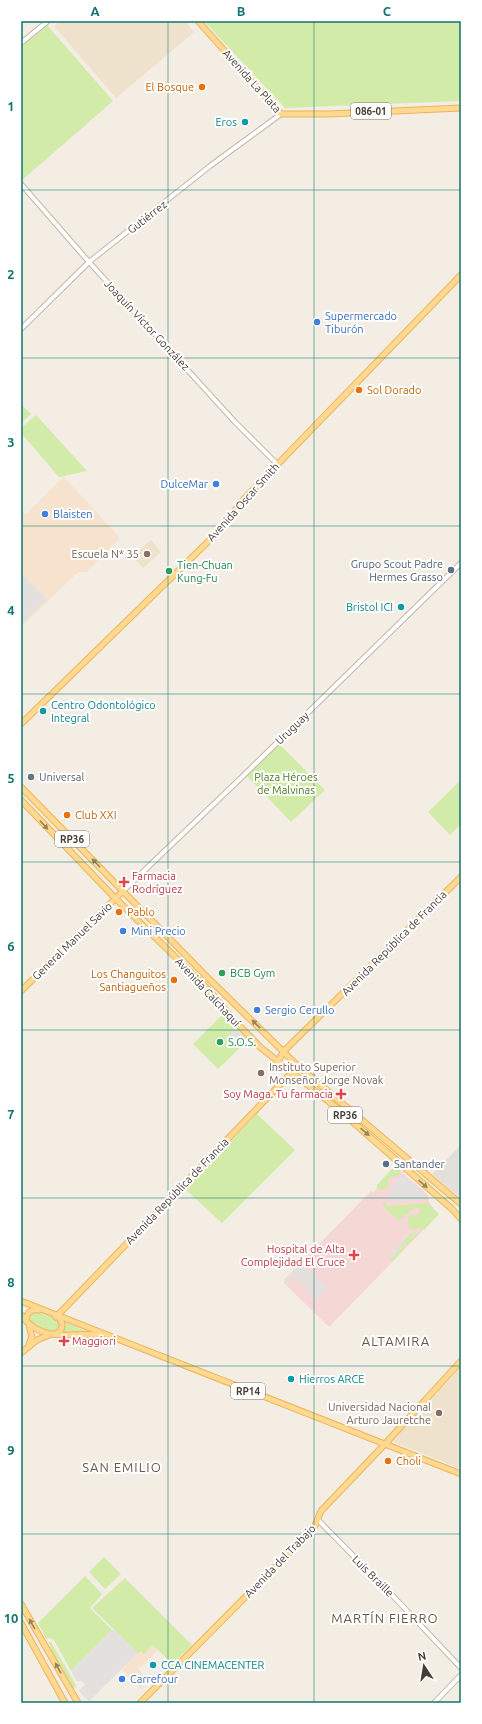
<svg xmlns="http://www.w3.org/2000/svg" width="482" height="1724" font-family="Ubuntu,sans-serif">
  <rect width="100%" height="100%" fill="#f3ede4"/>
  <g fill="#f7e2cd">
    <polygon points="64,477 120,538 87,572 78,572 21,627 21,509 26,514"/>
    <polygon points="153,1645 158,1650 138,1669 149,1680 141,1689 122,1670 141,1650"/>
  </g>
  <polygon fill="#e5dfd9" points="461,1145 461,1198 432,1174"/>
  <g fill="#eee2cc">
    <polygon points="60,21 185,21 194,32 116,98 54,26"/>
    <polygon points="151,540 161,552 143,568 132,556"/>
    <polygon points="461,1367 461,1469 394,1442 393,1440"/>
  </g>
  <polygon fill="#f5d8d6" points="394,1167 396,1167 428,1195 429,1202 438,1215 330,1326 328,1326 284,1283 284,1280 371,1191 374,1192 377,1188 377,1185"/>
  <g fill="#d2eba9">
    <polygon points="204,21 461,21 461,101 285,108"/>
    <polygon points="46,24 113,101 21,181 21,46"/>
    <polygon points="21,404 31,414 21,423"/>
    <polygon points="36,415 87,471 59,477 21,433 21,428"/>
    <polygon points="279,744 325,790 291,822 247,776"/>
    <polygon points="461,780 461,824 450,835 428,812"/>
    <polygon points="223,1014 248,1040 218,1069 193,1044"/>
    <polygon points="257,1114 295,1150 222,1223 185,1189"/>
    <polygon points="394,1167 396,1167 401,1171 396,1177 391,1177 388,1180 389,1185 384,1191 381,1188 380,1190 377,1188 377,1185"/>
    <polygon points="384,1202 388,1206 427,1203 438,1213 438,1215 425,1229 411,1229 408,1226 408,1217 413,1214 415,1215 419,1214 420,1211 419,1208 414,1208 398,1221 382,1205"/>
    <polygon points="410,1234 419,1234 407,1245 404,1241"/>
    <polygon points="403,1242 406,1246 391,1263 391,1257 393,1257"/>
    <polygon points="36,1311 58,1319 60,1327 55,1333 46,1332 29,1322 28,1317 32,1313"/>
    <polygon points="63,1321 88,1332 88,1333 60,1333"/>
    <polygon points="104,1557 121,1574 105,1589 89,1572"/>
    <polygon points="85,1576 102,1594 90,1608 112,1630 71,1671 54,1640 50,1638 46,1639 38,1623"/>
    <polygon points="125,1578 192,1645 172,1664 153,1645 144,1654 141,1651 138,1653 92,1608"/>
    <polygon points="48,1642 51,1642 76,1685 75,1688 70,1687 49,1649 51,1647"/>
  </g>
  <g fill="#e3e0dd">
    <polygon points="21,573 47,599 24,622 21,618"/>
    <polygon points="236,1028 243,1035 237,1041 233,1041 230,1044 225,1039"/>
    <polygon points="401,1176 404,1176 424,1193 425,1199 393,1202 392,1199 391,1199 389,1188 392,1188"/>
    <polygon points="407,1234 409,1236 403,1242 402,1246 394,1256 391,1257 390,1255"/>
    <polygon points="300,1264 328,1287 318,1300 298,1281 299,1279 297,1277 295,1278 293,1277 287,1284 284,1281"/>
    <polygon points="113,1629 138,1653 89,1701 79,1691 85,1684 81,1681 77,1681 71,1671"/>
  </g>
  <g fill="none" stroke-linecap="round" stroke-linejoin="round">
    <defs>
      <g id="minor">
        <polyline points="21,43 48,21"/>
        <polyline points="21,184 89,262 235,422 277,464"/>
        <polyline points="21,329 89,262 210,166 281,114"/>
        <polyline points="123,891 243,776 461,563"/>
        <polyline points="318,1520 393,1596 461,1668"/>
        <polyline points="434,1703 461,1675"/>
      </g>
      <g id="major">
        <polyline points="198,21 281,114 328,114 461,108"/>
        <polyline points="21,724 217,533 244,499 461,275"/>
        <polyline points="21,787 205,975 298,1066 461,1204"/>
        <polyline points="21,800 116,899 208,989 232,1018 260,1047 338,1109 451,1208 461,1219"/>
        <polyline points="21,991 123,891"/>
        <polyline points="278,1061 284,1051 461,877"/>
        <polyline points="21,1301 461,1474"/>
        <path d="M21,1315c22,29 48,17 80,20"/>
        <polyline points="56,1317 298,1066"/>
        <path d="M27,1322c-2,-8 3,-13 12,-12"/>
        <polyline points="29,1325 32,1337 29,1344"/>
        <path d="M55,1334c8,-3 9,-10 4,-16"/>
        <polyline points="21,1353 37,1340 49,1335"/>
        <polyline points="21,1604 78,1703"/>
        <polyline points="21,1623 65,1703"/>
        <polyline points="140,1703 314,1528 321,1511 385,1444 461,1361"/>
      </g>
    </defs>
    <use href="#minor" stroke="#c2b7a9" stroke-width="6"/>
    <use href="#major" stroke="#ecb559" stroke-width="7"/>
    <use href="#minor" stroke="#fff" stroke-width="4"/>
    <use href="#major" stroke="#ffd891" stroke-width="5"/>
  </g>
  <defs><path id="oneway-solid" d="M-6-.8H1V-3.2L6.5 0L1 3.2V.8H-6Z"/></defs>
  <g fill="#99835d">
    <use href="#oneway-solid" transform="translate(44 825) rotate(47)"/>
    <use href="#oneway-solid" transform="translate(96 863) rotate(-134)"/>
    <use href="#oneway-solid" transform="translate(256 1024) rotate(-136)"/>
    <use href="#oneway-solid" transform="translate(365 1132) rotate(41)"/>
    <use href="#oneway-solid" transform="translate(423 1184) rotate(41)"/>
    <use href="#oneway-solid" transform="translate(32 1624) rotate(-120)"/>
    <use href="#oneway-solid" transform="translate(58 1668) rotate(-119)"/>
  </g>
  <path fill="none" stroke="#0f766e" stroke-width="1" stroke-opacity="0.55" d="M168,21v1682M314,21v1682M21,190h440M21,358h440M21,526h440M21,694h440M21,862h440M21,1030h440M21,1198h440M21,1366h440M21,1534h440"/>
  <g fill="#e8710a" stroke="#fff" stroke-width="1.5">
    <circle cx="202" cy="87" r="4"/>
    <circle cx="359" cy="390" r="4"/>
    <circle cx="67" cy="815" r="4"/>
    <circle cx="119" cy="912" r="4"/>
    <circle cx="174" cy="980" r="4"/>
    <circle cx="388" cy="1461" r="4"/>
  </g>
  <g fill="#0f9aa8" stroke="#fff" stroke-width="1.5">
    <circle cx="245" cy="122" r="4"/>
    <circle cx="401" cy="607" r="4"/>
    <circle cx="43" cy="711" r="4"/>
    <circle cx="291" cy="1379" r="4"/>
    <circle cx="153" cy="1665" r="4"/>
  </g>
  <g fill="#3f7fe0" stroke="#fff" stroke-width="1.5">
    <circle cx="317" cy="322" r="4"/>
    <circle cx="216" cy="484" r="4"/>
    <circle cx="45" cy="514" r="4"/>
    <circle cx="123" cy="931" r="4"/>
    <circle cx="257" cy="1010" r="4"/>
    <circle cx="122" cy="1679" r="4"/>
  </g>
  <g fill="#8d6e63" stroke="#fff" stroke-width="1.5">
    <circle cx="147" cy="554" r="4"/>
    <circle cx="261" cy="1073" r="4"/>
    <circle cx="439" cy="1413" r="4"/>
  </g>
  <g fill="#5c6f8a" stroke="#fff" stroke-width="1.5">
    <circle cx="451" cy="570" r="4"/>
    <circle cx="386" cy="1164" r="4"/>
  </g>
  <g fill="#2e9e5b" stroke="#fff" stroke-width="1.5">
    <circle cx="169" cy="571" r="4"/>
    <circle cx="222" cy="973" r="4"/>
    <circle cx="220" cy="1042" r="4"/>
  </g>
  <circle fill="#6b7280" stroke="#fff" stroke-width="1.5" cx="31" cy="777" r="4"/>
  <g fill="#e0444e" stroke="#fff" stroke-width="1.5">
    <path d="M122 876h4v4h4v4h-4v4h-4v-4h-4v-4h4z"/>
    <path d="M339 1088h4v4h4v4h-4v4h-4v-4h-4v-4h4z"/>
    <path d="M352 1249h4v4h4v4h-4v4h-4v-4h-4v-4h4z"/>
    <path d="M62 1335h4v4h4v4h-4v4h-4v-4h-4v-4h4z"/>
  </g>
  <g text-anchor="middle" stroke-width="4" stroke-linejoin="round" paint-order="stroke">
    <g fill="#fff" stroke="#7e7770" stroke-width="1">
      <rect x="351" y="103" width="40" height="16" rx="3"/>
      <rect x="55" y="831" width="34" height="16" rx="3"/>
      <rect x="328" y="1107" width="34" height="16" rx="3"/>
      <rect x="231" y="1383" width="34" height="16" rx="3"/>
    </g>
    <g font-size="10" font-weight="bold" fill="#463d33">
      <text x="371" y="115">086-01</text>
      <text x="72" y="843">RP36</text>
      <text x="345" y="1119">RP36</text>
      <text x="248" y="1395">RP14</text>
    </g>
    <g font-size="11" fill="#463d33" stroke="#fff">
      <text transform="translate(252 81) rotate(48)" y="4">Avenida La Plata</text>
      <text transform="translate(147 217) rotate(-38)" y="4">Gutiérrez</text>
      <text transform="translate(147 325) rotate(47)" y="4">Joaquín Víctor González</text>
      <text transform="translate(243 502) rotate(-48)" y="4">Avenida Oscar Smith</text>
      <text transform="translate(292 728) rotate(-44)" y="4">Uruguay</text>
      <text transform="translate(72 941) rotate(-44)" y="4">General Manuel Savio</text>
      <text transform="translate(394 943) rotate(-45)" y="4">Avenida República de Francia</text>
      <text transform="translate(208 992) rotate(47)" y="4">Avenida Calchaquí</text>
      <text transform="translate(177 1191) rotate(-46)" y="4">Avenida República de Francia</text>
      <text transform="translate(280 1561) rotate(-46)" y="4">Avenida del Trabajo</text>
      <text transform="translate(373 1576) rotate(45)" y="4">Luis Braille</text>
    </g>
    <g font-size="11" fill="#c56008" stroke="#fff" text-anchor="start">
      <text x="194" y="91" text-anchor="end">El Bosque</text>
      <text x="367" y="394">Sol Dorado</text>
      <text x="75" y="819">Club XXI</text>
      <text x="127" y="916">Pablo</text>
      <text x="166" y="978" text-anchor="end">Los Changuitos<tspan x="166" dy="13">Santiagueños</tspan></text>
      <text x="396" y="1465">Choli</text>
    </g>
    <g font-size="11" fill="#0d838f" stroke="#fff" text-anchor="start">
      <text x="237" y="126" text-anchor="end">Eros</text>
      <text x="393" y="611" text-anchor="end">Bristol ICI</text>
      <text x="51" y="709">Centro Odontológico<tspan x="51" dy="13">Integral</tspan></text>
      <text x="299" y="1383">Hierros ARCE</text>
      <text x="161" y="1669">CCA CINEMACENTER</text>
    </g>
    <g font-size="11" fill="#366cbe" stroke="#fff" text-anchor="start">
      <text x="325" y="320">Supermercado<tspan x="325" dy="13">Tiburón</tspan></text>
      <text x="208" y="488" text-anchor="end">DulceMar</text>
      <text x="53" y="518">Blaisten</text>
      <text x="131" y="935">Mini Precio</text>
      <text x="265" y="1014">Sergio Cerullo</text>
      <text x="130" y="1683">Carrefour</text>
    </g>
    <g font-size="11" fill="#785e54" stroke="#fff" text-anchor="end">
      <text x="139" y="558">Escuela N* 35</text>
      <text x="269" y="1071" text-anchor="start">Instituto Superior<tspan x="269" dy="13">Monseñor Jorge Novak</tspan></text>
      <text x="431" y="1411">Universidad Nacional<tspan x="431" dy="13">Arturo Jauretche</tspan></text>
    </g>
    <g font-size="11" fill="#4e5e75" stroke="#fff" text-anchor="end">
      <text x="443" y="568">Grupo Scout Padre<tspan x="443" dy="13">Hermes Grasso</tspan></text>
      <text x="394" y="1168" text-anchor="start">Santander</text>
    </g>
    <g font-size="11" fill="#27864d" stroke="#fff" text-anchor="start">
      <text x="177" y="569">Tien-Chuan<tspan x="177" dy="13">Kung-Fu</tspan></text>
      <text x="230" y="977">BCB Gym</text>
      <text x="228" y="1046">S.O.S.</text>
    </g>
    <g font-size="11" fill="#5b616d" stroke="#fff" text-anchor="start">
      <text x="39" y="781">Universal</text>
    </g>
    <g font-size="11" fill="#4b7b23" stroke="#fff">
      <text x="286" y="781">Plaza Héroes<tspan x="286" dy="13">de Malvinas</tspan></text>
    </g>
    <g font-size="11" fill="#be3a42" stroke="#fff" text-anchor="start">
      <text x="132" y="880">Farmacia<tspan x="132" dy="13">Rodríguez</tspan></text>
      <text x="333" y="1098" text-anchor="end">Soy Maga. Tu farmacia</text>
      <text x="345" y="1253" text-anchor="end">Hospital de Alta<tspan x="345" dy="13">Complejidad El Cruce</tspan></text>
      <text x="72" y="1345">Maggiori</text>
    </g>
    <g font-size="13" letter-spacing="1" fill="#695a4a" stroke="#fff">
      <text x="396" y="1346">ALTAMIRA</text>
      <text x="122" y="1472">SAN EMILIO</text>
      <text x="385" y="1623">MARTÍN FIERRO</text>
    </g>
  </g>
  <rect width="482" height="1724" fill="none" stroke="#ffffff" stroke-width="44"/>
  <g transform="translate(424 1666) rotate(348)" stroke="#ffffff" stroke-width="3" paint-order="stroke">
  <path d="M0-3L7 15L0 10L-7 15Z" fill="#463d33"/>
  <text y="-6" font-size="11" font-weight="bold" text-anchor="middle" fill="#463d33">N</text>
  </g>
  <rect x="22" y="22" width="438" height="1680" fill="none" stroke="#0f766e" stroke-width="1.5"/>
  <g font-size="13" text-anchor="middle" font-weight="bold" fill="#0f766e">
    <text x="95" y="16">A</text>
    <text x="241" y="16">B</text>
    <text x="387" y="16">C</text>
    <text x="11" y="111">1</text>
    <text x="11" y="279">2</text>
    <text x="11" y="447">3</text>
    <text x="11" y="615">4</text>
    <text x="11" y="783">5</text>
    <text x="11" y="951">6</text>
    <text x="11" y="1119">7</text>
    <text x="11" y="1287">8</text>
    <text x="11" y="1455">9</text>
    <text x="11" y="1623">10</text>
  </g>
</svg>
